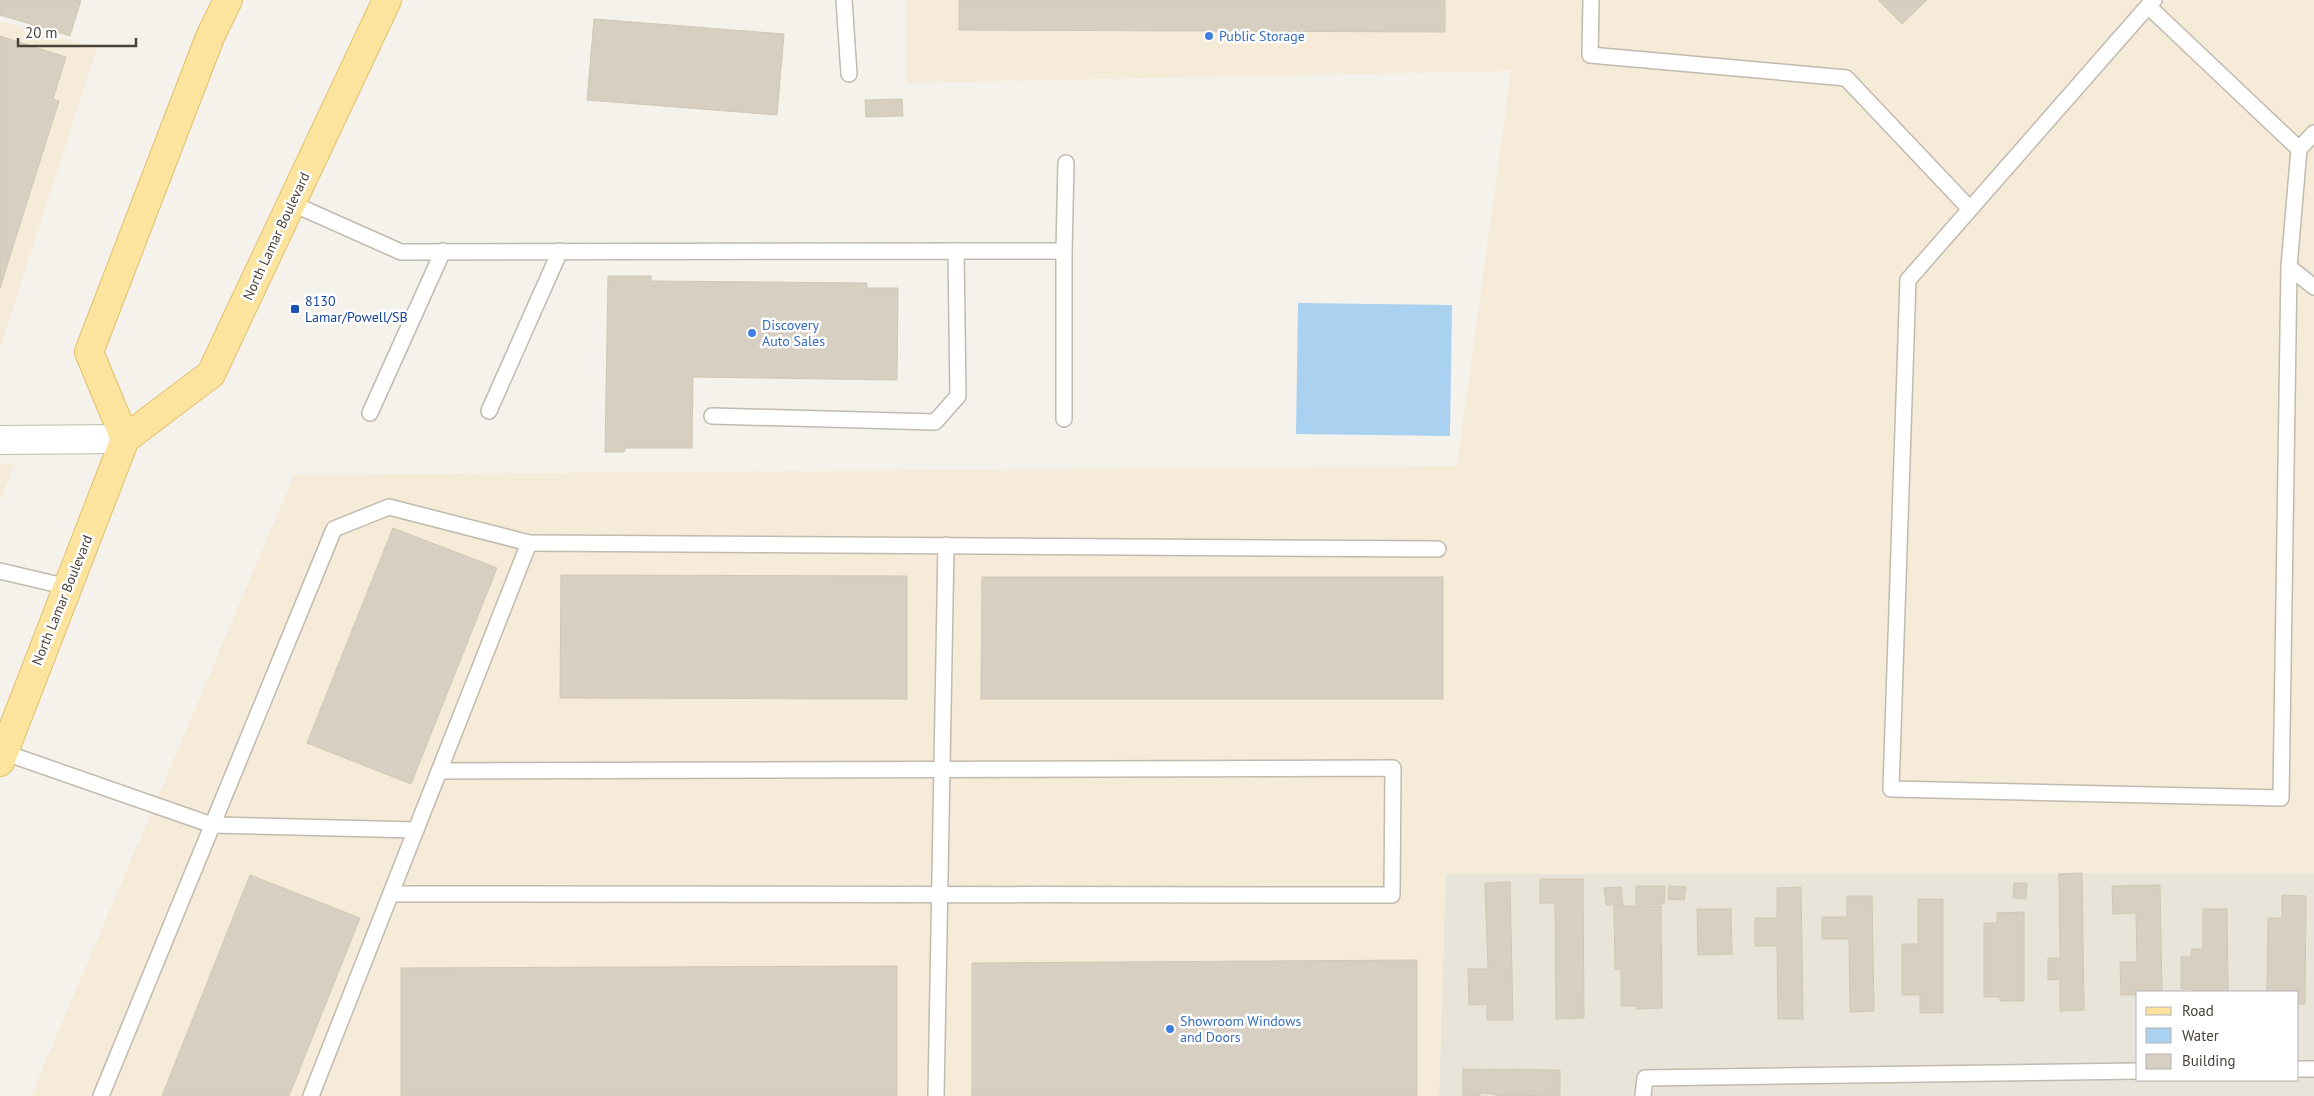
<svg xmlns="http://www.w3.org/2000/svg" width="2314" height="1096" font-family="'PT Sans',sans-serif">
  <rect width="100%" height="100%" fill="#f5f2eb"/>
  <path fill="#e9e4d9" fill-rule="evenodd" d="M2314,873v223h-875l6,-222zM2138,992h160v88h-160z"/>
  <g fill="#f6ead8">
    <polygon points="907,0 2314,0 2314,873 1446,874 1439,1096 31,1096 294,475 1457,466 1511,71 907,83"/>
    <polygon points="0,21 97,48 0,348"/>
    <polygon points="0,464 15,464 0,501"/>
  </g>
  <polygon fill="#aad1ef" points="1298,303 1452,305 1450,436 1296,434"/>
  <g fill="#d7cfc1" stroke="#d1c7b4">
    <polygon points="0,0 81,0 70,36 0,15"/>
    <polygon points="959,0 1445,0 1445,32 959,30"/>
    <polygon points="1878,0 1927,0 1902,24"/>
    <polygon points="594,19 784,34 777,115 587,100"/>
    <polygon points="0,36 66,57 53,99 59,101 0,288"/>
    <polygon points="902,99 903,116 866,117 865,100"/>
    <polygon points="608,276 651,276 651,281 867,283 867,288 898,288 897,380 693,377 692,448 626,448 624,452 605,452"/>
    <polygon points="393,528 497,568 411,784 307,743"/>
    <polygon points="561,575 907,576 907,699 560,698"/>
    <polygon points="982,577 1443,577 1443,699 981,699"/>
    <polygon points="2082,873 2084,1010 2060,1011 2060,979 2048,980 2048,958 2060,958 2059,874"/>
    <polygon points="250,875 360,918 289,1096 162,1096"/>
    <polygon points="1540,879 1583,879 1584,1018 1556,1019 1555,903 1540,903"/>
    <polygon points="1510,882 1513,1020 1487,1020 1487,1004 1469,1005 1468,969 1488,969 1485,883"/>
    <polygon points="2014,883 2027,883 2026,899 2013,898"/>
    <polygon points="2160,885 2162,992 2138,992 2138,995 2121,995 2120,962 2137,962 2136,913 2113,914 2112,886"/>
    <polygon points="1636,886 1665,886 1664,904 1636,905"/>
    <polygon points="1669,886 1686,887 1684,900 1668,899"/>
    <polygon points="1621,887 1623,905 1606,905 1604,888"/>
    <polygon points="1801,887 1803,1019 1778,1019 1777,946 1755,946 1755,918 1777,918 1777,888"/>
    <polygon points="2282,895 2306,896 2305,1004 2298,1004 2298,992 2267,992 2268,918 2282,918"/>
    <polygon points="1847,896 1872,896 1874,1011 1850,1012 1849,939 1822,939 1822,917 1847,917"/>
    <polygon points="1918,899 1943,899 1943,1013 1920,1013 1920,995 1902,995 1902,944 1918,944"/>
    <polygon points="1614,906 1661,906 1662,1008 1637,1009 1636,1006 1621,1006 1621,969 1615,969"/>
    <polygon points="1697,909 1731,909 1732,954 1698,955"/>
    <polygon points="2203,909 2227,909 2228,992 2192,992 2192,989 2181,989 2181,957 2191,957 2192,949 2203,949"/>
    <polygon points="2024,912 2024,1001 2000,1001 2000,997 1984,997 1984,923 1997,923 1997,913"/>
    <polygon points="1417,960 1417,1096 972,1096 972,963"/>
    <polygon points="897,966 897,1096 401,1096 401,968"/>
    <polygon points="1463,1069 1560,1070 1560,1095 1496,1096 1496,1094 1480,1093 1480,1096 1463,1096"/>
  </g>
  <g fill="none" stroke-linecap="round" stroke-linejoin="round">
    <defs>
      <g id="lane">
        <polyline points="844,0 849,74"/>
        <polyline points="1591,0 1590,55 1846,78 1970,209"/>
        <polyline points="2148,6 2299,149 2289,267 2281,798 1891,789 1908,280 2148,6 2154,0"/>
        <polyline points="2299,149 2314,133"/>
        <polyline points="291,203 401,252 956,251 958,396 935,422 712,416"/>
        <polyline points="956,251 1064,251 1064,419"/>
        <polyline points="1064,251 1066,163"/>
        <polyline points="2289,267 2314,287"/>
        <polyline points="489,411 560,251"/>
        <polyline points="370,413 443,251"/>
        <polyline points="529,543 1438,549"/>
        <polyline points="0,571 68,587"/>
        <polyline points="0,751 212,825 416,830"/>
        <polyline points="391,894 1392,895 1393,768 439,771"/>
        <polyline points="2298,1069 2314,1069"/>
        <polyline points="101,1096 334,529 389,507 529,543 311,1096"/>
        <polyline points="936,1096 946,545"/>
        <polyline points="1643,1096 1645,1078 2138,1071"/>
      </g>
      <polyline id="street" points="0,440 125,439"/>
      <g id="primary">
        <polyline points="125,439 89,352 210,37 228,0"/>
        <polyline points="0,762 125,439 211,374 387,0"/>
      </g>
    </defs>
    <use href="#lane" stroke="#c1baae" stroke-width="18"/>
    <use href="#street" stroke="#c1baae" stroke-width="30"/>
    <use href="#primary" stroke="#e2c16d" stroke-width="30"/>
    <use href="#lane" stroke="#fff" stroke-width="15"/>
    <use href="#street" stroke="#fff" stroke-width="28"/>
    <use href="#primary" stroke="#fce39e" stroke-width="28"/>
  </g>
  <g fill="#3f7fe0" stroke="#fff" stroke-width="2">
    <circle cx="1209" cy="36" r="5"/>
    <circle cx="752" cy="333" r="5"/>
    <circle cx="1170" cy="1029" r="5"/>
  </g>
  <rect fill="#1a4fb4" stroke="#fff" stroke-width="2" x="290" y="304" width="10" height="10" rx="2.5"/>
  <g text-anchor="middle" stroke-width="5" stroke-linejoin="round" paint-order="stroke">
    <g font-size="14" fill="#366cbe" stroke="#fff" text-anchor="start">
      <text x="1219" y="41">Public Storage</text>
      <text x="762" y="330">Discovery<tspan x="762" dy="16">Auto Sales</tspan></text>
      <text x="1180" y="1026">Showroom Windows<tspan x="1180" dy="16">and Doors</tspan></text>
    </g>
    <g font-size="14" fill="#494339" stroke="#fff">
      <text transform="translate(276 236) rotate(-65)" y="5">North Lamar Boulevard</text>
      <text transform="translate(62 600) rotate(-68)" y="5">North Lamar Boulevard</text>
    </g>
    <g font-size="14" fill="#164399" stroke="#fff" text-anchor="start">
      <text x="305" y="306">8130<tspan x="305" dy="16">Lamar/Powell/SB</tspan></text>
    </g>
  </g>
  <rect x="2136" y="991" width="162" height="90" fill="#ffffff" stroke="#b6b4b0"/>
  <rect x="2146" y="1007" width="25" height="8" fill="#fce39e" stroke="#b6b4b0"/>
  <text x="2182" y="1016" font-size="15" fill="#494339">Road</text>
  <rect x="2146" y="1028" width="25" height="15" fill="#aad1ef" stroke="#b6b4b0"/>
  <text x="2182" y="1041" font-size="15" fill="#494339">Water</text>
  <rect x="2146" y="1054" width="25" height="15" fill="#d7cfc1" stroke="#b6b4b0"/>
  <text x="2182" y="1066" font-size="15" fill="#494339">Building</text>
  <path d="M18 38v8h118v-8" fill="none" stroke="#494339" stroke-width="2.5"/>
  <text x="25" y="38" font-size="15" fill="#494339" stroke="#ffffff" stroke-width="4" paint-order="stroke">20 m</text>
</svg>
